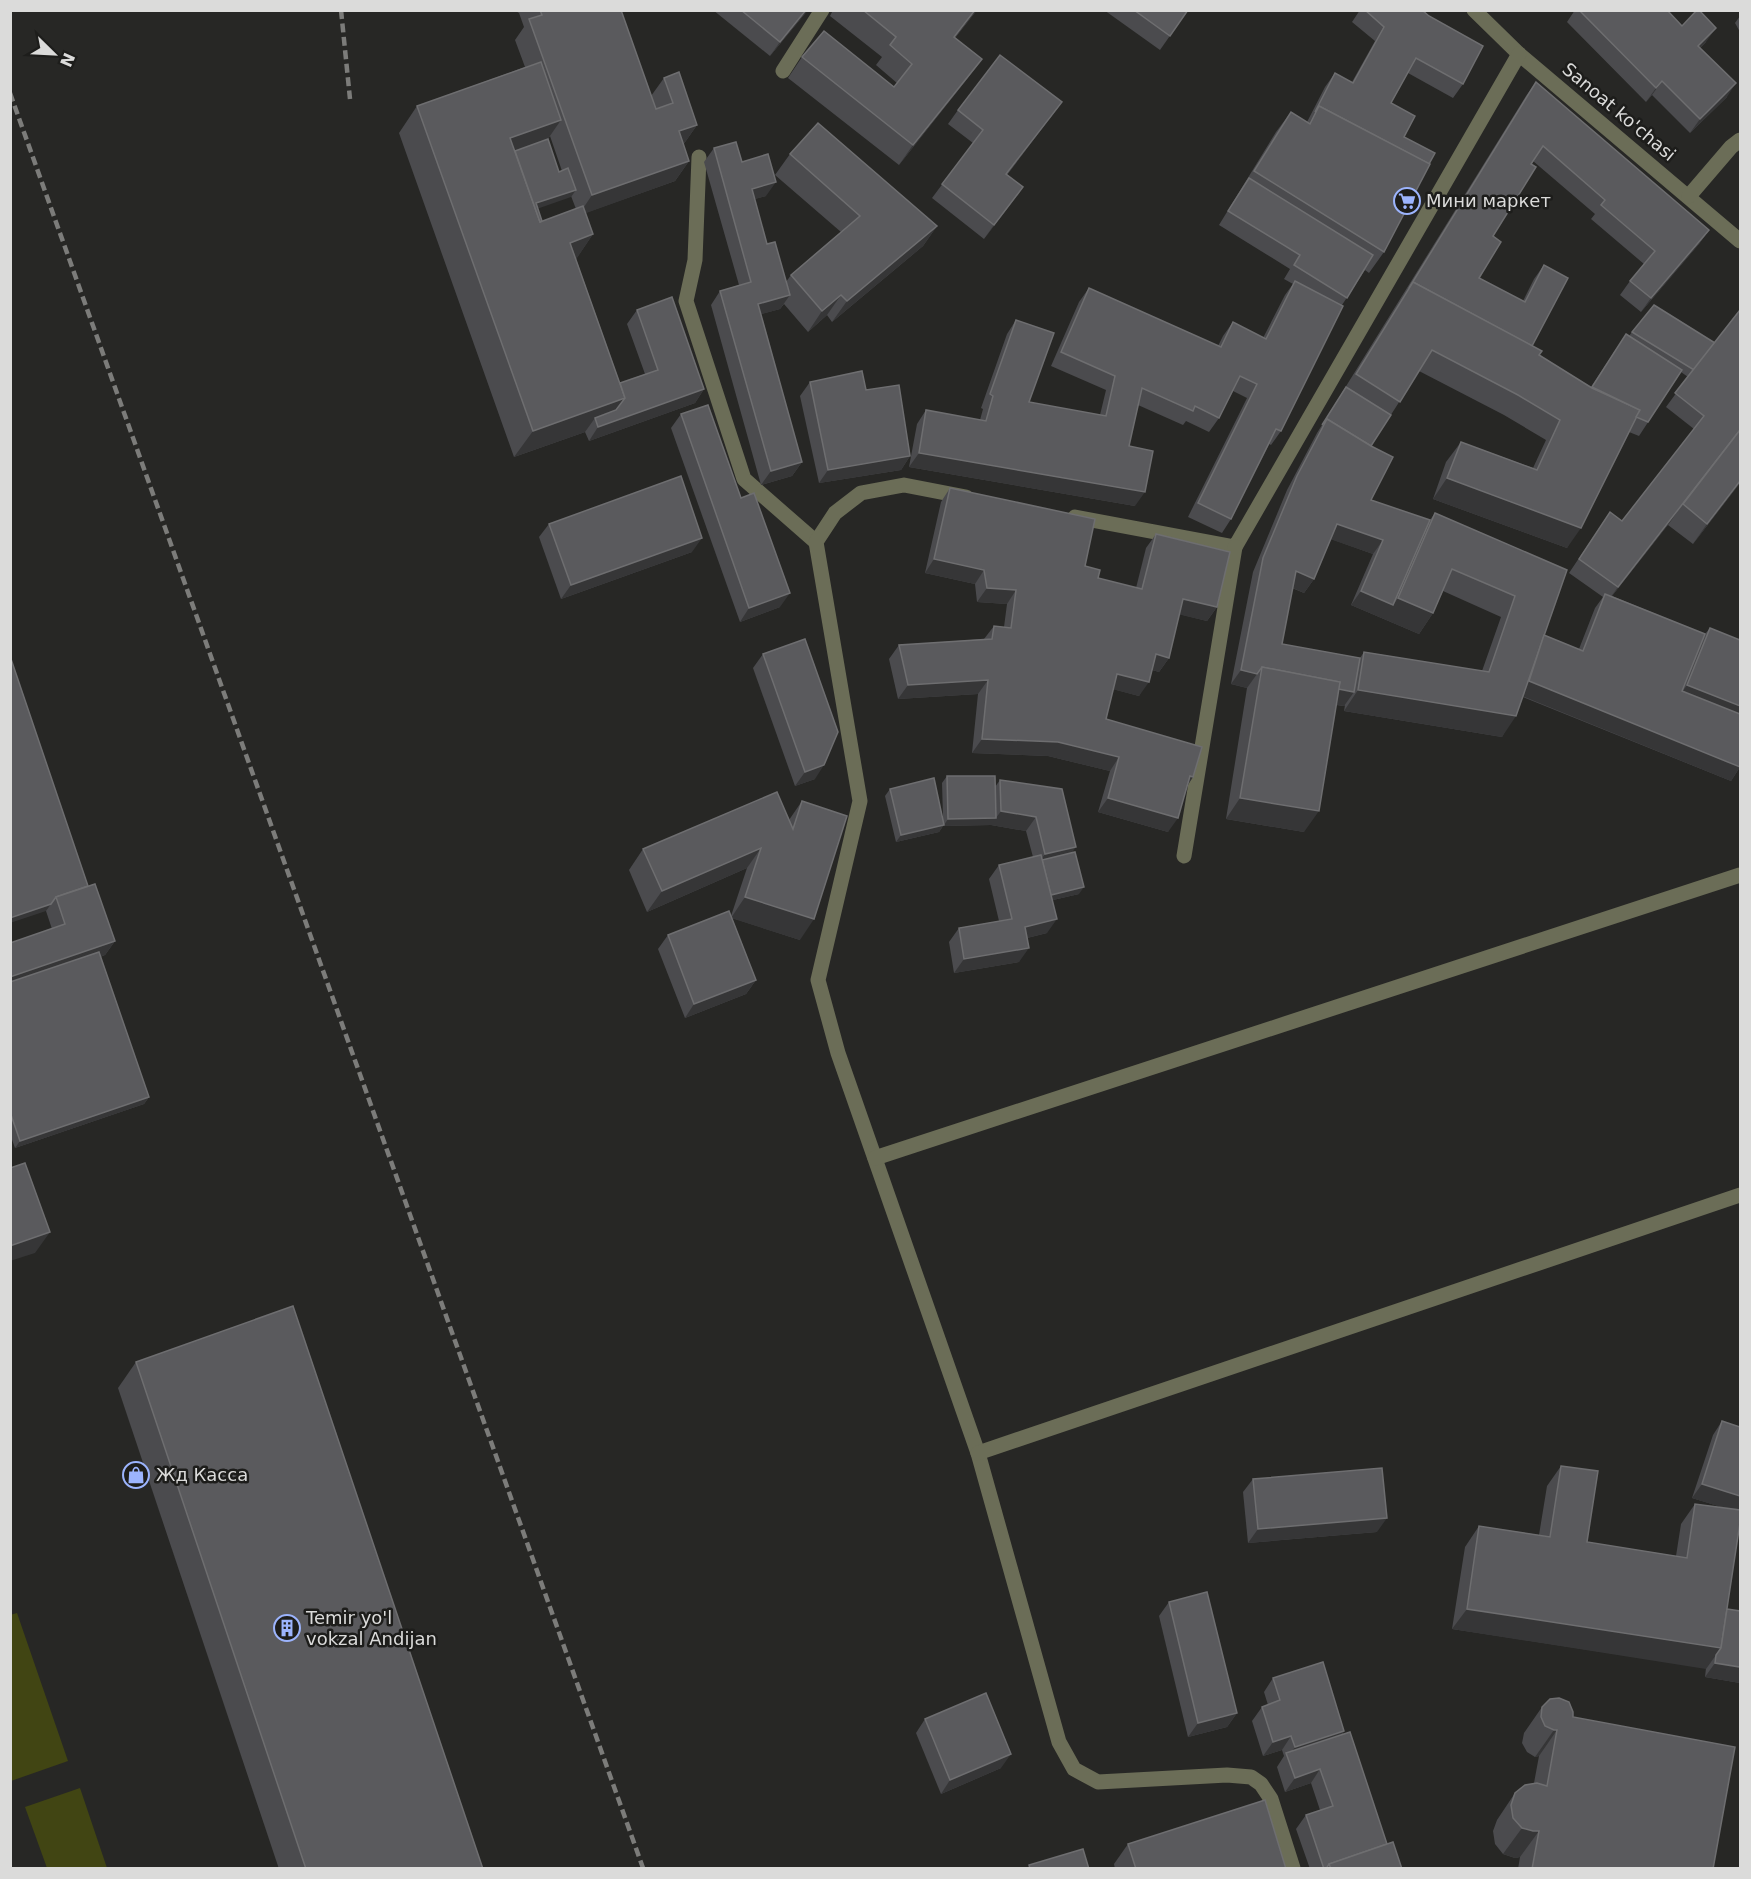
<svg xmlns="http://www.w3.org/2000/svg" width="1751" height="1879" font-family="'DejaVu Sans',sans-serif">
  <rect width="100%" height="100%" fill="#272725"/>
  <g fill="#414513">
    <polygon points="17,1613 68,1761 11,1781 10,1615"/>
    <polygon points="80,1788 107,1868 47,1868 25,1807"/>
  </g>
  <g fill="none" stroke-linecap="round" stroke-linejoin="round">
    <g stroke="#6b6d57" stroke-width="15">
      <polyline points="1474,10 1519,54 1740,241"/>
      <polyline points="783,71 822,10"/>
      <polyline points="699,157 695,260 686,301 744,479 816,542"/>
      <polyline points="1689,196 1731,147 1740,140"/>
      <polyline points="966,497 904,485 861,493 835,513 816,542 860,801 818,980 838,1053 978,1453 1059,1742 1074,1769 1098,1782 1227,1775 1251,1777 1261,1784 1271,1799 1293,1868"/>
      <polyline points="1075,517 1235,547 1519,54"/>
      <polyline points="1184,856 1235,547"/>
      <polyline points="875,1158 1740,875"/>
      <polyline points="978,1453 1740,1195"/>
    </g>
    <g stroke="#7c7c7a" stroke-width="4.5" stroke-dasharray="9 4.5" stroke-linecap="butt">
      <polyline points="341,10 350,99"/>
      <polyline points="10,93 643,1868"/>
      <polyline points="867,1867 867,1868"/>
    </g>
  </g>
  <g fill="#4b4b4e" fill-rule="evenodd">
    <path d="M514,10h107l30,86 13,-18 33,47 -14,20 6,16 -14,20 -90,32 8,21 -17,25 44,124 25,-9 -18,-50 10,-14 67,79 -9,14 -106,38 -4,-9 -71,25 -115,-324 18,-27 108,-39 -10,-27 9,-13 -5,-14zM550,136l12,35 -3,1 -11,-33zM571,196l5,13 -34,12 -5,-13z"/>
    <polygon points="713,10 808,10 770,56"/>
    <polygon points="833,10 977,10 955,38 982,59 967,79 899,165 788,78 802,57 894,87 897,83 876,65 882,57 830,16"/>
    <polygon points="1104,10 1188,10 1160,50"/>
    <polygon points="1360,10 1422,10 1463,84 1453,98 1408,73 1391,103 1404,137 1384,252 1369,273 1365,270 1342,305 1281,431 1271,445 1269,444 1231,519 1222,533 1188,517 1247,398 1233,391 1219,418 1209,432 1186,421 1183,425 1138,405 1129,446 1135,506 909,467 917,424 926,410 980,420 983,409 981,408 1007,334 1016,320 1029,402 1100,415 1106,390 1051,366 1079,302 1089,288 1218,346 1223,336 1233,322 1263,338 1285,295 1293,284 1284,279 1290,269 1219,225 1276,132 1291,112 1307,122 1325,87 1335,73 1352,82 1375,41 1352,22"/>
    <polygon points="1575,10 1667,10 1682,26 1706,42 1700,48 1727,97 1690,133 1652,95 1646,102 1567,22"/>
    <polygon points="1740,16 1740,32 1735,23"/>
    <path d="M1536,82l173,148 -10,14 -58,68 -21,-17 10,-14 14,-17 -53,-45 4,-5 -62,-53 -40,75 -14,42 44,23 11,-22 10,-14 -12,81 7,9 52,32 35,-53 3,2 3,-4 83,11 25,140 -47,61 -25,-19 3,-4 -59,75 93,38 5,-6 30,139 -9,14 -208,-84 -21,40 -158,-26 1,-6 -1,1 -8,-1 -32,127 -78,-13 21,-131 -16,-4 22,-112 34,-82 30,-57 209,-337zM1419,371l85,44 42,25 -13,28 -72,-26 -15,20 -13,37 134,49 62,-116 10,4 42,-64 7,5 -22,30 28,22 -72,92 -12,-9 -41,61 34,24 -8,11 -16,41 -35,-14 23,-65 -132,-57 -5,7 -59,-20v-54zM1331,539l42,15 -22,51 68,29 14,-21 10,-22 58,26 -19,54 -118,-19 -4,6 -78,-14 10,-56 12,5 10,-14z"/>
    <polygon points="1062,102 1007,175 1023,187 984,239 932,198 973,143 948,124 958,110"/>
    <polygon points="714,148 742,162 766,196 754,199 767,244 786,282 791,275 841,232 775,175 790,154 937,226 923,246 832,322 827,315 808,332 784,304 780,309 761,314 802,462 792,476 761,485 711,305 720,291 739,285 704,162"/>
    <polygon points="810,382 866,390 910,456 901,470 819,483 800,396"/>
    <polygon points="681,414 741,498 780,607 740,622 671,428"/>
    <polygon points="950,488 1085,566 1098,578 1136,588 1146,548 1156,534 1217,607 1207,621 1179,614 1169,658 1159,672 1152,670 1139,696 1113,689 1106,719 1193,777 1186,787 1168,832 1098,812 1110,771 1048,756 972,753 978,694 898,699 889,659 899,645 984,639 994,626 1004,627 1007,604 977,602 975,584 925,573 941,502"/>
    <polygon points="549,524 692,552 561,599 539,537"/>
    <polygon points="763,654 815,779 795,786 753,668"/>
    <polygon points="10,656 88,886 115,941 105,955 100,957 149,1097 144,1104 15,1148 10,1134 10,943 52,929 46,911"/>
    <polygon points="947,776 995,787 1000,780 1072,853 1079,894 1053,900 1047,933 1027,938 1019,962 954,973 949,942 959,928 999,921 989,879 999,865 1033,857 1026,831 991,825 943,826 939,832 896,842 885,796 890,789 943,817 942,783"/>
    <polygon points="802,801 800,940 732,918 756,980 746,994 685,1018 658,949 668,935 731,916 747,868 647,912 629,870 643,849 789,820"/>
    <polygon points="136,1362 483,1869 279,1869 118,1388"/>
    <polygon points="1722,1421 1740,1427 1740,1523 1727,1609 1740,1611 1740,1683 1705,1677 1706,1668 1452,1629 1465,1547 1479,1526 1539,1535 1547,1486 1561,1466 1598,1471 1587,1542 1676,1556 1681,1524 1695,1504 1725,1508 1692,1498 1713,1435"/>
    <polygon points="1253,1479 1377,1532 1248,1543 1243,1492"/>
    <polygon points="1169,1602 1237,1713 1227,1727 1188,1737 1159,1616"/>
    <polygon points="1273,1678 1344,1731 1342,1735 1387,1844 1402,1869 1310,1869 1296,1829 1306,1815 1320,1810 1311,1783 1285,1792 1277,1767 1284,1756 1282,1750 1263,1756 1252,1721 1262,1707 1268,1705 1264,1692"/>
    <polygon points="1542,1707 1573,1717 1713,1869 1518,1869 1520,1857 1515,1858 1503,1854 1495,1844 1493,1831 1497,1820 1515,1793 1534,1783 1539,1756 1535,1757 1527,1752 1522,1743 1524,1733"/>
    <polygon points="925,1719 1001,1768 941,1794 916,1733"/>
    <polygon points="1128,1844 1286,1869 1115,1869 1114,1864"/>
  </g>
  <g fill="#363637">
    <polygon points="806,10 808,10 770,56 780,42"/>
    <polygon points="975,10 977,10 939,57 954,37"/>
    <polygon points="1716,28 1706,42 1688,59 1698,46"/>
    <polygon points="982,59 967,79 899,165 913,145"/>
    <polygon points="1662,81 1652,95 1646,102 1656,88"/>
    <polygon points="1736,83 1727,97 1690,133 1700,119"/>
    <polygon points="1062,102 1052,116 996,188 1006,174"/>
    <polygon points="561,120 543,146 498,162 510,138"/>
    <polygon points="697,125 683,145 679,131"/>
    <polygon points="689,161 675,181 578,216 592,195"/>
    <polygon points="776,182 766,196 742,203 752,189"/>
    <polygon points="1023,187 1013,201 984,239 994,225"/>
    <polygon points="576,190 571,197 531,211 536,203"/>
    <polygon points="937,226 923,246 832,322 847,301"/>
    <polygon points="1709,230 1699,244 1641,312 1651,298"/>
    <polygon points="593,234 575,261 570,243"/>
    <polygon points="790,295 780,309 748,318 758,304"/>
    <polygon points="841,295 827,315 808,332 822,311"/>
    <polygon points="704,389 695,403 589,441 598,427"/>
    <polygon points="625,398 607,424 595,418 585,432 514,457 533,431"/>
    <polygon points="919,453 1145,492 1135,506 909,467"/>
    <polygon points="910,456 901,470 819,483 828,470"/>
    <polygon points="802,462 792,476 761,485 771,471"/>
    <polygon points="1447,478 1581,528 1567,548 1433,499"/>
    <polygon points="1740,481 1740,483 1693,544 1707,524"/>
    <polygon points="1680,507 1671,521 1608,601 1618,587"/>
    <polygon points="1337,524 1383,540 1373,554 1327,538"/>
    <polygon points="702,538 692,552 561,599 571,585"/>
    <polygon points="934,559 984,570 975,584 925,573"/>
    <polygon points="1296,571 1314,579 1304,593 1286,585"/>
    <polygon points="987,588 1016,590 1007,604 977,602"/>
    <polygon points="1361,591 1393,605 1398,598 1433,613 1419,634 1351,605"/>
    <polygon points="790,593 780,607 740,622 749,608"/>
    <polygon points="1183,599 1217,607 1207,621 1173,613"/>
    <polygon points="1156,654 1169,658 1159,672 1146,668"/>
    <polygon points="1241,670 1257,674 1247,688 1231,684"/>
    <polygon points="1117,674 1149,682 1139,696 1108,688"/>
    <polygon points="1260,674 1354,692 1344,706 1258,690"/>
    <polygon points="988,680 978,694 898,699 908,685"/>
    <polygon points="1527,680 1740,767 1731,781 1517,694"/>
    <polygon points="1687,685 1740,706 1740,732 1673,705"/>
    <polygon points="1358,690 1516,716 1502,737 1344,711"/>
    <polygon points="982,739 1058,742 1119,757 1110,771 1048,756 972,753"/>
    <polygon points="824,765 815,779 795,786 805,772"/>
    <polygon points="1190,776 1193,777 1184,791"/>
    <polygon points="1108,798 1178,818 1168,832 1098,812"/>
    <polygon points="1240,798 1319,811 1304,832 1226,819"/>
    <polygon points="1001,811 1036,817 1026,831 991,825 943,826 939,832 896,842 901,835 944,825 948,819 996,818"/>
    <polygon points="1076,847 1066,861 1037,865 1045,854"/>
    <polygon points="761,848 747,868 647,912 662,891"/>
    <polygon points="1084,887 1079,894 1040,903 1045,896"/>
    <polygon points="745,897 814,919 800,940 731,918"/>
    <polygon points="51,904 46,911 10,923 10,918"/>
    <polygon points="1057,919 1047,933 1015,941 1025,927"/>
    <polygon points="115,941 105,955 10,987 10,977"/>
    <polygon points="1029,948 1019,962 954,973 964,959"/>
    <polygon points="756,980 746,994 685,1018 694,1004"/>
    <polygon points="149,1097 144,1104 15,1148 20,1141"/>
    <polygon points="50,1232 35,1253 10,1261 10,1246"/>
    <polygon points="1702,1484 1740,1496 1740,1513 1692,1498"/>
    <polygon points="1387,1518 1377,1532 1248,1543 1258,1529"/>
    <polygon points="1467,1609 1721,1648 1706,1669 1452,1629"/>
    <polygon points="1715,1663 1740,1667 1740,1683 1705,1677"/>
    <polygon points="1237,1713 1227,1727 1188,1737 1198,1723"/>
    <polygon points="1554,1730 1557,1730 1539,1756 1535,1757"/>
    <polygon points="1344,1731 1335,1745 1288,1757 1295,1747"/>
    <polygon points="1291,1736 1282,1750 1263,1756 1273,1742"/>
    <polygon points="1011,1754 1001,1768 941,1794 950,1780"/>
    <polygon points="1320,1769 1311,1783 1285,1792 1295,1778"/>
    <polygon points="1522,1828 1539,1831 1520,1857 1515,1858 1503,1854"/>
  </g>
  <g fill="#5a5a5d" stroke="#6e6e70" stroke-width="1.5">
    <polygon points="540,10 621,10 656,109 673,103 664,78 679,72 697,125 679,131 689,161 592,195 529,19 542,15"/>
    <polygon points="741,10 806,10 780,42"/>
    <polygon points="863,10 975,10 954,37 982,59 913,145 802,57 824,31 894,87 912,64 890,45 896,37"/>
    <polygon points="1134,10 1188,10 1170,36"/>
    <polygon points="1365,10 1422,10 1429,16 1483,46 1463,84 1416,58 1391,103 1415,116 1404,137 1435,153 1429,164 1319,106 1315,112 1335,73 1353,83 1384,27"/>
    <polygon points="1579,10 1667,10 1682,26 1697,10 1699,10 1716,28 1698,46 1736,83 1700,119 1662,81 1656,88"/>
    <polygon points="1000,55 1062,102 1006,174 1023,187 994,225 942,184 983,130 958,110"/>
    <polygon points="541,62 561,120 510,138 540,222 583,206 593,234 570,243 625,398 533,431 417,106"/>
    <polygon points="1536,82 1709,230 1651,298 1630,281 1655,251 1601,205 1605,200 1543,146 1531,164 1536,167 1493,236 1501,242 1479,278 1525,302 1544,265 1568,278 1532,346 1413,282 1409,288"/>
    <polygon points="1319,106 1430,164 1384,252 1254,171 1291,112 1310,124"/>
    <polygon points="818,123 937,226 847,301 841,295 822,311 791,275 860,216 790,154"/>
    <polygon points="548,139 559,172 568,168 576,190 536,203 542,221 540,222 515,151"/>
    <polygon points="736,142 742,162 768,154 776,182 752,189 767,244 775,242 790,295 758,304 802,462 771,471 720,291 751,282 714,148"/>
    <polygon points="1249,178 1373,255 1347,298 1294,265 1300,255 1228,211"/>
    <polygon points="1295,281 1343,306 1281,431 1276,429 1231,519 1198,503 1257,384 1240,376 1219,418 1195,406 1193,411 1142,388 1129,446 1153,451 1145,492 919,453 926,410 986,421 993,396 990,394 1016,320 1054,333 1029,402 1106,416 1115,376 1061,352 1089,288 1221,347 1233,322 1266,339"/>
    <polygon points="1413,282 1542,351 1539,355 1592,388 1640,410 1581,528 1447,478 1461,442 1537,470 1560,420 1518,395 1432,350 1400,402 1356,374"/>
    <polygon points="672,297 704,389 598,427 595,418 616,410 625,398 620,383 658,370 637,310"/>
    <polygon points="1654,305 1715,343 1694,370 1632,332"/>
    <polygon points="1740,310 1740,430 1618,587 1579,559 1610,512 1622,521 1704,416 1675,393"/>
    <polygon points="1626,334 1682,370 1648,422 1636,417 1640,410 1592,387"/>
    <polygon points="862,371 866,390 899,385 910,456 828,470 810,382"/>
    <polygon points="1346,387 1391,415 1371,446 1327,419 1322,425"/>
    <polygon points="708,405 741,498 754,493 790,593 749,608 681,414"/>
    <polygon points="1327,419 1371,446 1393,457 1371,500 1430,520 1393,605 1361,591 1383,540 1337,524 1314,579 1296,571 1282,644 1360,658 1354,692 1338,689 1340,682 1262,667 1257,674 1241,670 1263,558 1297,476"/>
    <polygon points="1740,430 1740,481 1707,524 1683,504"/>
    <polygon points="681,476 702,538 571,585 549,524"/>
    <polygon points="950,488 1095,519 1085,566 1100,570 1098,578 1142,589 1156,534 1230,552 1217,607 1183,599 1169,658 1156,654 1149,682 1117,674 1106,719 1202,747 1193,777 1190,776 1178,818 1108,798 1119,757 1058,742 982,739 988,680 908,685 899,645 992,639 994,626 1011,628 1016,590 987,588 984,570 934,559"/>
    <polygon points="1435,513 1567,570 1516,716 1358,690 1364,652 1489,672 1515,596 1452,569 1433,613 1398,598"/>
    <polygon points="1605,594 1705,634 1682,691 1740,714 1740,767 1529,681 1544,635 1583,651"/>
    <polygon points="1710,628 1740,640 1740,706 1687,685"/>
    <polygon points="805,639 838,732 824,765 805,772 763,654"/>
    <polygon points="10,656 88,886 56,897 51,904 10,918"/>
    <polygon points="1262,667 1340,682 1319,811 1240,798"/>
    <polygon points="947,776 995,776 996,818 948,819"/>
    <polygon points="934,778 944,825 901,835 890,789"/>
    <polygon points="1000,780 1062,789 1076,847 1045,854 1036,817 1001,811"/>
    <polygon points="777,792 793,829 802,801 847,816 814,919 745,897 761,848 662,891 643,849"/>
    <polygon points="1075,852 1084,887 1051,895 1042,860"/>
    <polygon points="1041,855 1057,919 1025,927 1029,948 964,959 959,928 1012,919 999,865"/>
    <polygon points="95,884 115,941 10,977 10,943 65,924 56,897"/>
    <polygon points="729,911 756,980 694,1004 668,935"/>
    <polygon points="99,952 149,1097 20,1141 10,1112 10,982"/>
    <polygon points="25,1163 50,1232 10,1246 10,1168"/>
    <polygon points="293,1306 483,1869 306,1869 136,1362"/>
    <polygon points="1722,1421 1740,1427 1740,1496 1702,1484"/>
    <polygon points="1561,1466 1598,1471 1587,1542 1687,1558 1695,1504 1740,1510 1740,1523 1721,1648 1467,1609 1479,1526 1550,1537"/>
    <polygon points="1382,1468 1387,1518 1258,1529 1253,1479"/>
    <polygon points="1207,1592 1237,1713 1198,1723 1169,1602"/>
    <polygon points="1727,1609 1740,1611 1740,1667 1715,1663 1716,1655 1721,1648"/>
    <polygon points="1323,1662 1344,1731 1295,1747 1291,1736 1273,1742 1262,1707 1280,1700 1273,1678"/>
    <polygon points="986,1693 1011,1754 950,1780 925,1719"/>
    <polygon points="1559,1698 1569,1702 1573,1712 1573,1717 1735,1747 1713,1869 1532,1869 1539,1831 1533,1831 1522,1828 1513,1818 1511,1805 1515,1793 1525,1785 1537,1783 1547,1786 1557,1730 1554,1730 1545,1726 1541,1717 1542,1707 1550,1699"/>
    <polygon points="1350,1732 1387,1844 1329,1864 1326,1869 1324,1869 1306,1815 1333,1806 1320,1769 1295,1778 1286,1753"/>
    <polygon points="1265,1800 1286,1869 1136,1869 1128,1844"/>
    <polygon points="1393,1842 1402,1869 1331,1869 1329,1864"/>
    <polygon points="1083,1849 1089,1869 1030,1869 1029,1865"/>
  </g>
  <defs>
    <symbol id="supermarket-ring" viewBox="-11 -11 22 22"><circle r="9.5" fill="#1d1d1b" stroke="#9cb4fd" stroke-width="1.5"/><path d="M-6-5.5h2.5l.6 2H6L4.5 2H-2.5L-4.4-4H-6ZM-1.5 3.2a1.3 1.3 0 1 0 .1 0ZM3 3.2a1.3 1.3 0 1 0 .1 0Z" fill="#9cb4fd"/></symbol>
    <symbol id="shop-ring" viewBox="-11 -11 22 22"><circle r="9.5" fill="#1d1d1b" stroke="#9cb4fd" stroke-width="1.5"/><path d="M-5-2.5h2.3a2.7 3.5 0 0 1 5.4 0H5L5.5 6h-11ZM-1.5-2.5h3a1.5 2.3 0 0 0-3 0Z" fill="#9cb4fd"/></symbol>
    <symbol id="building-ring" viewBox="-11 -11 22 22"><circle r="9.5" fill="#1d1d1b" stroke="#9cb4fd" stroke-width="1.5"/><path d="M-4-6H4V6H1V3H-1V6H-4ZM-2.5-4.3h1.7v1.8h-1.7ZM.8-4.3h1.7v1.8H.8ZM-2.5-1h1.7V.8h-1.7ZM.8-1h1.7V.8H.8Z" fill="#9cb4fd"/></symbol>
  </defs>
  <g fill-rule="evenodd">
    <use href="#supermarket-ring" x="1392" y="186" width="30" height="30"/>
    <use href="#shop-ring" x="121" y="1460" width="30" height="30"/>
    <use href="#building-ring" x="272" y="1613" width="30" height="30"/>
  </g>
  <g text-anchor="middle" stroke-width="5" stroke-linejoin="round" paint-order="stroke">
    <g font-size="18" fill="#dbdbda" stroke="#1d1d1b">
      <text transform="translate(1619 112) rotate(40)" y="6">Sanoat ko'chasi</text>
    </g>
    <g font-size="18" fill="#dbdbda" stroke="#1d1d1b" text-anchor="start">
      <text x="1426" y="207">Мини маркет</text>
      <text x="156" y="1481">Жд Касса</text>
      <text x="306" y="1624">Temir yo'l<tspan x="306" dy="21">vokzal Andijan</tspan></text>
    </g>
  </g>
  <rect width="1751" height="1879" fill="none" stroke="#dbdbda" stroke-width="24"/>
  <g transform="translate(54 54) rotate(114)" stroke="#1d1d1b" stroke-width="4.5" paint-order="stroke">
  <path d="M0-4.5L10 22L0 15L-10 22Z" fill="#dbdbda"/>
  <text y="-9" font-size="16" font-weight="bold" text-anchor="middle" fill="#dbdbda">N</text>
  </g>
</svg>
